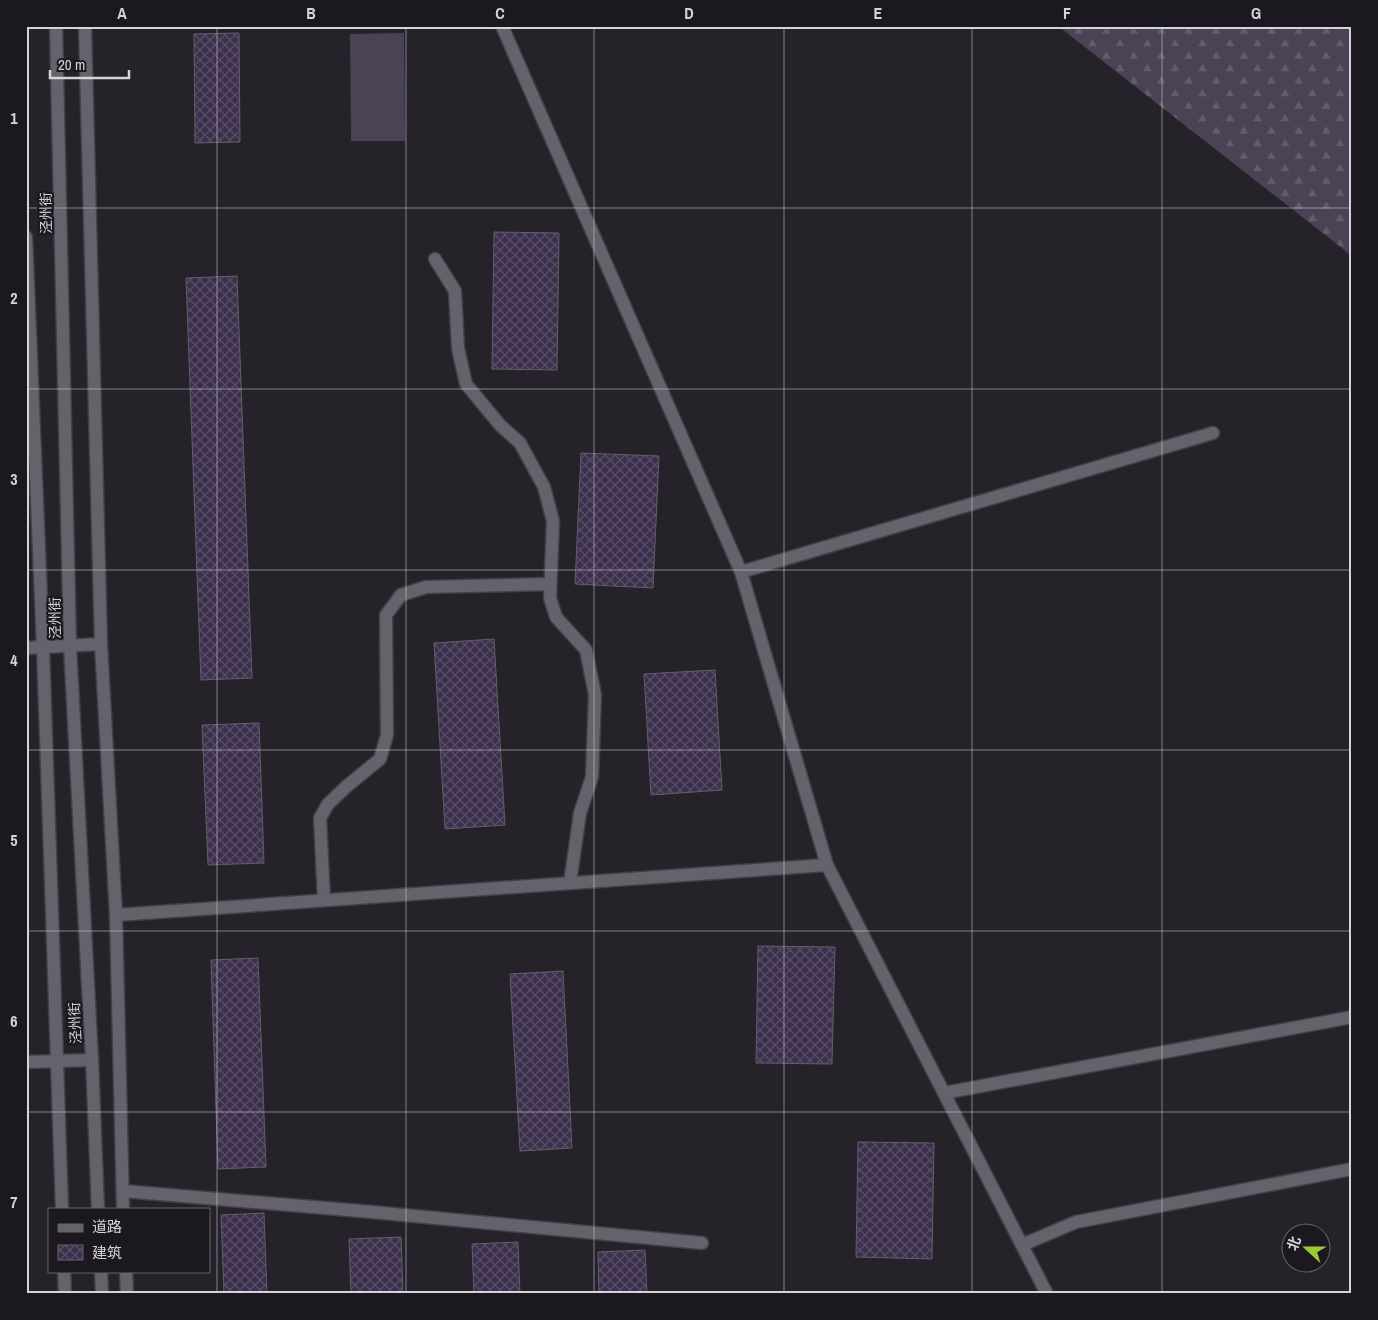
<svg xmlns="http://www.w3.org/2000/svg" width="1378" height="1320" font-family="'Archivo Narrow','Noto Sans SC',sans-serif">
  <defs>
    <pattern id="forest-firs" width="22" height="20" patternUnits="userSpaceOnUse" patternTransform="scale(1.25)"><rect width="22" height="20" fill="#4a4255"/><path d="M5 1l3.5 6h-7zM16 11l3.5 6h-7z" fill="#635c6d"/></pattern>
    <pattern id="building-cross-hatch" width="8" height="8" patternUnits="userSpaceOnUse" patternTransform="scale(1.25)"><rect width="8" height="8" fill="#3d304d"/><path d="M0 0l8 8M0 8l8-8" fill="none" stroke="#584d66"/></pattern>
  </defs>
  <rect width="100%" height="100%" fill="#25222a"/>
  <polygon fill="url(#forest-firs)" points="1058,26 1352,26 1352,256"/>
  <polygon fill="#4a4255" points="404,33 405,141 351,141 350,34"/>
  <g fill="url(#building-cross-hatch)" stroke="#625e68">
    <polygon points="239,33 240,142 195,143 194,34"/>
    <polygon points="494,232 559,233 557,370 492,369"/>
    <polygon points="237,276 252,678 201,680 186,278"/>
    <polygon points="581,453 659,456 653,588 575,584"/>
    <polygon points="494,639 505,825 445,829 434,643"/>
    <polygon points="715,670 722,790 651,795 644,674"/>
    <polygon points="259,723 264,863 208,865 202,725"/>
    <polygon points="758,946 835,947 832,1064 756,1063"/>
    <polygon points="258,958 266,1167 218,1169 211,960"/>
    <polygon points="563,971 572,1148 520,1151 510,974"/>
    <polygon points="858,1142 934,1143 932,1259 856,1257"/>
    <polygon points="264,1213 267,1294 224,1294 221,1215"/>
    <polygon points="401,1237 403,1294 351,1294 349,1239"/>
    <polygon points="518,1242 520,1294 474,1294 472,1244"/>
    <polygon points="645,1250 647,1294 599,1294 598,1252"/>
  </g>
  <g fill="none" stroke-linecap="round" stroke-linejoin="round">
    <defs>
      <g id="service">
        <polyline points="26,237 43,647 62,1209"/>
        <polyline points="435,259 455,291 458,348 466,384 500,425 520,443 544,487 553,521 550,598 556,617 586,650 595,695 592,777 580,813 570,883"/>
        <polyline points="324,900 320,818 328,804 347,786 380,759 387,735 386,615 401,595 426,587 550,584"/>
        <polyline points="64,1271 65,1294"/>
      </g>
      <g id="minor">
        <polyline points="502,26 741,572 827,865 1047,1294"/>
        <polyline points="741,572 1213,433"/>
        <polyline points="26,648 101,644"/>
        <polyline points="116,915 827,865"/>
        <polyline points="26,1062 92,1060"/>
        <polyline points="944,1093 1352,1017"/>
        <polyline points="123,1191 361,1211 702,1243"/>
        <polyline points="1022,1245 1076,1222 1352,1169"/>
      </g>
      <g id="secondary">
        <polyline points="56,26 70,646 92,1060 98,1209"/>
        <polyline points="85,26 101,644 116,915 123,1209"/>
        <polyline points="101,1271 102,1294"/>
        <polyline points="126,1271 127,1294"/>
      </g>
    </defs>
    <use href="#service" stroke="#423f46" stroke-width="15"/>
    <use href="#minor" stroke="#423f46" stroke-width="15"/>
    <use href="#secondary" stroke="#423f46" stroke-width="15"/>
    <use href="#service" stroke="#65626b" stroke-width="12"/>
    <use href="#minor" stroke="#65626b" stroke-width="12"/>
    <use href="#secondary" stroke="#65626b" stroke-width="12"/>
  </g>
  <path fill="none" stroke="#d6d3d9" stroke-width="1" stroke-opacity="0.55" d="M217,26v1268M406,26v1268M594,26v1268M784,26v1268M972,26v1268M1162,26v1268M26,208h1326M26,389h1326M26,570h1326M26,750h1326M26,931h1326M26,1112h1326"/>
  <g text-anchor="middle" stroke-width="4.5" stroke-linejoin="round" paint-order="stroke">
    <g font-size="14" fill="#d6d3d9" stroke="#1c1820">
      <text transform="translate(46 213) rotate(-91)" y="5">泾州街</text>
      <text transform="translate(55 618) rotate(-91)" y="5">泾州街</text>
      <text transform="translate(75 1023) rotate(-93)" y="5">泾州街</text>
    </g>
  </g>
  <rect width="1378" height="1320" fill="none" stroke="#1c1820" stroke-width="55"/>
  <rect x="48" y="1208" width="162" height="65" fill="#1c1820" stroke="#66636a"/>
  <rect x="58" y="1224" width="25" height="8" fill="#65626b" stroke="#66636a"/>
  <text x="92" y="1232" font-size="15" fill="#d6d3d9">道路</text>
  <rect x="58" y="1245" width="25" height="15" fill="url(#building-cross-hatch)" stroke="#66636a"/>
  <text x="92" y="1258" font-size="15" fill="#d6d3d9">建筑</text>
  <g transform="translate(1306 1248) rotate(291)"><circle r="24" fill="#1c1820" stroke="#66636a"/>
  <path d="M0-4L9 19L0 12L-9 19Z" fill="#9fca2c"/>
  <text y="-8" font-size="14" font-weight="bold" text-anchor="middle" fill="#d6d3d9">北</text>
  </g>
  <path d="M50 70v8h79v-8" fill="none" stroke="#d6d3d9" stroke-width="2.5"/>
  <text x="58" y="70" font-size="15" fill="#d6d3d9" stroke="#1c1820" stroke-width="4" paint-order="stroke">20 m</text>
  <rect x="28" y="28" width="1322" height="1264" fill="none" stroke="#d6d3d9" stroke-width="2"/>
  <g font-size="16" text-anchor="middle" font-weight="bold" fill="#d6d3d9">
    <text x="122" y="19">A</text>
    <text x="311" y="19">B</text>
    <text x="500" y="19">C</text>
    <text x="689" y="19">D</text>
    <text x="878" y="19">E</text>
    <text x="1067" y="19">F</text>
    <text x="1256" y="19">G</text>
    <text x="14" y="124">1</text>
    <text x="14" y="304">2</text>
    <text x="14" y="485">3</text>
    <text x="14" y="666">4</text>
    <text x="14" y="846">5</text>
    <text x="14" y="1027">6</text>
    <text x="14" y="1208">7</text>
  </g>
</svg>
